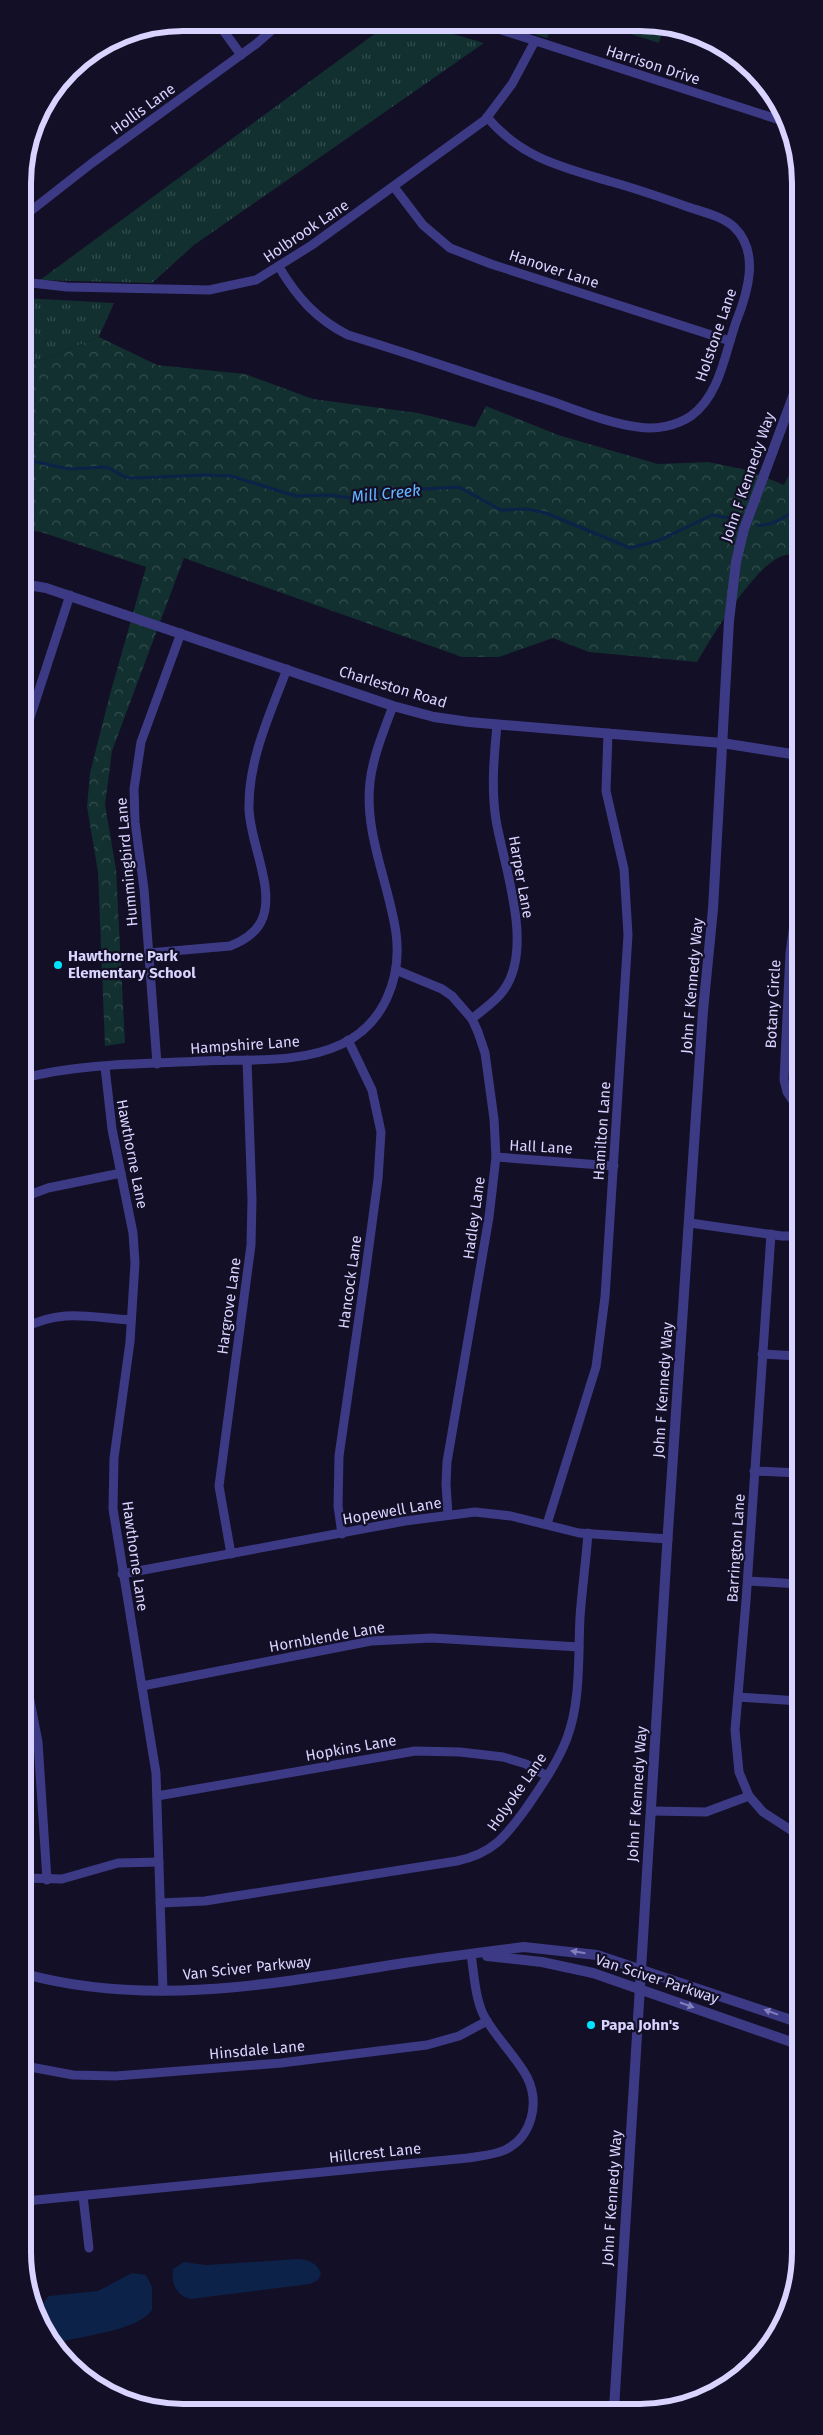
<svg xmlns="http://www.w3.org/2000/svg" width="823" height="2435" font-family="'Fira Sans',sans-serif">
  <defs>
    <pattern id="grass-tufts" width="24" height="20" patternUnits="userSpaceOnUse" patternTransform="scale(1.25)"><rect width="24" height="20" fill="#12302f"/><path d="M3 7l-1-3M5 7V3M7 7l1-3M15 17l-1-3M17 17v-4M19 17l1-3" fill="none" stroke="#344d4e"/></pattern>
    <pattern id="forest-crowns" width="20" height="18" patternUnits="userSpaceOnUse" patternTransform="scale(1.25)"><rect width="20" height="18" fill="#12302f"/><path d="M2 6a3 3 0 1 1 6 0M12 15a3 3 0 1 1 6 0" fill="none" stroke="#344d4e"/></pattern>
  </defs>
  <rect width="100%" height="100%" fill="#130f26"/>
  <g fill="url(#grass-tufts)">
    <polygon points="388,24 419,24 484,43 194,245 152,283 40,280"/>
    <polygon points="505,25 553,25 547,38"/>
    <polygon points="23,298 114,303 99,337 23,367"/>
  </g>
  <path fill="url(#forest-crowns)" d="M99,337l58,28 88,9 68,25 105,14 57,14 11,-21 72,29 100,29 50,-2 39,8 37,15 14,-29v100c-4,-1 -8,-2 -12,-1 -29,5 -74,82 -89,107l-108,-10 -36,-14 -54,19h-37l-278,-99 -72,193 -7,54 11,64 9,174 -20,3 -7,-174 -11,-65 3,-34 19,-75 37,-131 -105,-35 -18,-3v-162z"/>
  <polygon fill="#12302f" points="602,25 664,26 659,43"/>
  <g fill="#0c2248">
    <path d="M299,2259c11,1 19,5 22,15l-3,6 -8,4 -119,15c-15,-3 -20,-16 -18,-30l11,-7 22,3z"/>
    <path d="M132,2273l14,2 6,12v23c-14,20 -64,25 -88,31l-10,-3c-9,-13 -19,-28 -5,-42l49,-5z"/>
  </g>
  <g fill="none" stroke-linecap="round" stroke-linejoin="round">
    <g stroke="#0c2248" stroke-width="3">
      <polyline points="23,459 69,469 107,467 125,477 133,478 206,475 231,476 296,496 330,495 359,499 388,491 459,487 501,510 527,509 546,513 630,548 660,540 712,515 735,519"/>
      <path d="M758,525c12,2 31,-9 40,-18"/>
    </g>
    <g stroke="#3d3a85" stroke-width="9">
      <polyline points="218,23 241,55"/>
      <polyline points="483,24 786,122"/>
      <polyline points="394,187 423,225 450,248 491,264 730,341"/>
      <polyline points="23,217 92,163 256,44 280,23"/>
      <path d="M279,267c18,30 37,52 69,68 66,20 131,43 197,64 30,10 62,24 93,28 18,3 38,-1 53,-11 29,-21 34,-63 45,-94 12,-30 24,-70 -2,-95 -12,-11 -31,-15 -46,-20 -25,-9 -51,-18 -76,-25 -50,-15 -91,-24 -125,-65"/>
      <polyline points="23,282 67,287 209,290 256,280 312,245 485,120 512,84 535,41"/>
      <polyline points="24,736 70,595"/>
      <polyline points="798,896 790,953 784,1080 787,1092 799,1110"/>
      <path d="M149,953l81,-7c13,-5 28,-14 33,-29 11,-31 -13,-75 -14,-108 -1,-49 21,-95 38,-140"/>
      <polyline points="396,970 442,989 452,996 472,1019 478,1032 485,1053 494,1119 496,1157 489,1217 447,1462 446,1484 448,1515"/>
      <path d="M472,1019c10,-9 23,-17 31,-28 32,-42 1,-124 -7,-171 -5,-32 -2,-63 1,-95"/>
      <polyline points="157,1064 144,889 135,822 134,789 141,742 181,633"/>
      <polyline points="105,1067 112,1129 133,1233 135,1263 130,1342 114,1458 113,1509 156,1773 163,1991"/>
      <path d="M24,1078c58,-15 121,-14 180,-17 45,-2 96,3 138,-17 42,-20 60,-66 54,-111 -7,-50 -32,-99 -26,-151 3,-26 14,-52 23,-76"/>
      <polyline points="496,1157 614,1166"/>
      <polyline points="24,1197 48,1188 121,1173"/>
      <polyline points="690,1223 782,1236 799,1236"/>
      <polyline points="771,1234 746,1601 735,1730 739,1772 749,1796 763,1812 800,1836"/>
      <path d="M24,1328c39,-20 67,-10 107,-8"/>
      <polyline points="762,1354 799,1356"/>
      <polyline points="754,1471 799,1473"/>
      <polyline points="547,1524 596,1367 605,1297 628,935 624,869 606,791 608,733"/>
      <polyline points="342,1534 338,1506 339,1456 365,1276 378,1179 381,1132 372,1090 348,1040"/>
      <polyline points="231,1554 219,1486 251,1245 252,1200 247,1060"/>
      <polyline points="122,1574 405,1521 475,1512 511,1516 579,1533 668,1539"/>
      <polyline points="748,1581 799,1584"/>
      <polyline points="25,1675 38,1742 47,1880"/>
      <polyline points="142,1686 371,1641 432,1638 579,1647"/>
      <polyline points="738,1697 799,1701"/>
      <polyline points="157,1796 415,1751 460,1752 503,1757 526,1764 547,1776"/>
      <polyline points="652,1811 706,1812 749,1796"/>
      <polyline points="25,1878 62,1879 118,1863 159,1862"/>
      <path d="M160,1903l45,-2 252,-40c37,-8 49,-25 70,-54 15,-22 31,-45 40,-69 14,-37 11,-82 13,-121 2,-28 6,-56 8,-84"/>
      <polyline points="25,2066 73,2075 116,2076 281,2063 427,2045 459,2036 487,2021"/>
      <polyline points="83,2196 89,2248"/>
      <path d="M26,2201l442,-43c12,-2 26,-3 37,-8 27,-13 35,-47 22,-73 -12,-22 -32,-40 -44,-63 -8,-18 -9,-40 -12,-60"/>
    </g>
    <g stroke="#3d3a85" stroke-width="10">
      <polyline points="23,584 46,588 393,706 434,717 469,722 722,743 798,755"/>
      <polyline points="487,1956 542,1962 593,1973 800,2045"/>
      <path d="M25,1974c124,34 255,9 379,-11 40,-6 80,-11 120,-16l73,8 203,68"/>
      <polyline points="614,2409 668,1531 703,1011 713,909 729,621 736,562 744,529 798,383"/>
    </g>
  </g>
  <defs><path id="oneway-solid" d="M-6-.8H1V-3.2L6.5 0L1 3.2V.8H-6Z" transform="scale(1.25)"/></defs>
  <g fill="#837fbc">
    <use href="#oneway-solid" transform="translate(578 1952) rotate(-171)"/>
    <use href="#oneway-solid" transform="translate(687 2005) rotate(19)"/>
    <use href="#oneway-solid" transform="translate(771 2012) rotate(-160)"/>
  </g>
  <g fill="#00e5ff" stroke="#130f26" stroke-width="2">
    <circle cx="58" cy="965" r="5"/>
    <circle cx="591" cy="2025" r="5"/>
  </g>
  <g text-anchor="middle" stroke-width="4.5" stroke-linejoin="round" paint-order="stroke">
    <g font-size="15" fill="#d9d4ff" stroke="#130f26">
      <text transform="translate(653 65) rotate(18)" y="5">Harrison Drive</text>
      <text transform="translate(143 109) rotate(-36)" y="5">Hollis Lane</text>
      <text transform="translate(306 231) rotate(-34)" y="5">Holbrook Lane</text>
      <text transform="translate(554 269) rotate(18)" y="5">Hanover Lane</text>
      <text transform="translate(716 335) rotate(-71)" y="5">Holstone Lane</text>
      <text transform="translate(748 477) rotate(-71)" y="5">John F Kennedy Way</text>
      <text transform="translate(393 687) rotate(17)" y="5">Charleston Road</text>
      <text transform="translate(127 862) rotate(-95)" y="5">Hummingbird Lane</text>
      <text transform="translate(521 877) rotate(80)" y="5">Harper Lane</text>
      <text transform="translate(692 986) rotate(-85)" y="5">John F Kennedy Way</text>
      <text transform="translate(773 1004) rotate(-87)" y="5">Botany Circle</text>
      <text transform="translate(245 1045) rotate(-4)" y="5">Hampshire Lane</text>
      <text transform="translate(602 1131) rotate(-86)" y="5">Hamilton Lane</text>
      <text transform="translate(541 1147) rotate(3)" y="5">Hall Lane</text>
      <text transform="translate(132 1154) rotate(79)" y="5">Hawthorne Lane</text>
      <text transform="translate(474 1218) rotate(-82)" y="5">Hadley Lane</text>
      <text transform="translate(350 1282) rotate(-82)" y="5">Hancock Lane</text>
      <text transform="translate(229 1306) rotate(-82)" y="5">Hargrove Lane</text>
      <text transform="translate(663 1390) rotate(-86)" y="5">John F Kennedy Way</text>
      <text transform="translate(392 1511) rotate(-10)" y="5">Hopewell Lane</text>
      <text transform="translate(736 1548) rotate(-86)" y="5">Barrington Lane</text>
      <text transform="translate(135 1556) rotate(82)" y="5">Hawthorne Lane</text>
      <text transform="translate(327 1637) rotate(-10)" y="5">Hornblende Lane</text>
      <text transform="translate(351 1748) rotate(-10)" y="5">Hopkins Lane</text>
      <text transform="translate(517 1792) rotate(-55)" y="5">Holyoke Lane</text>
      <text transform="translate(637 1794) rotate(-86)" y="5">John F Kennedy Way</text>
      <text transform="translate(247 1968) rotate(-6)" y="5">Van Sciver Parkway</text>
      <text transform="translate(657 1979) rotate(18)" y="5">Van Sciver Parkway</text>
      <text transform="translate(257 2050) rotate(-5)" y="5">Hinsdale Lane</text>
      <text transform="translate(375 2153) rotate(-6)" y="5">Hillcrest Lane</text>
      <text transform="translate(612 2198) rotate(-86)" y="5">John F Kennedy Way</text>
    </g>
    <g font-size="15" font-weight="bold" fill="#d9d4ff" stroke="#130f26" text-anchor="start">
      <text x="68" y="961">Hawthorne Park<tspan x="68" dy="17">Elementary School</tspan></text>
      <text x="601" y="2030">Papa John's</text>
    </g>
    <g font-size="16" font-style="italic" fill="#62b6ff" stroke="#130f26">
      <text transform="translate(386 493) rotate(-6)" y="6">Mill Creek</text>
    </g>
  </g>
  <path d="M0 0H823V2435H0ZM183 31H640A152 152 0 0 1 792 183V2252A152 152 0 0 1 640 2404H183A152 152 0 0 1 31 2252V183A152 152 0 0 1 183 31Z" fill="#130f26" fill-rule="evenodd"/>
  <path fill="none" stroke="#d9d4ff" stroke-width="6" d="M183 31H640A152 152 0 0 1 792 183V2252A152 152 0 0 1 640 2404H183A152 152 0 0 1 31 2252V183A152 152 0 0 1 183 31Z"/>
</svg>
